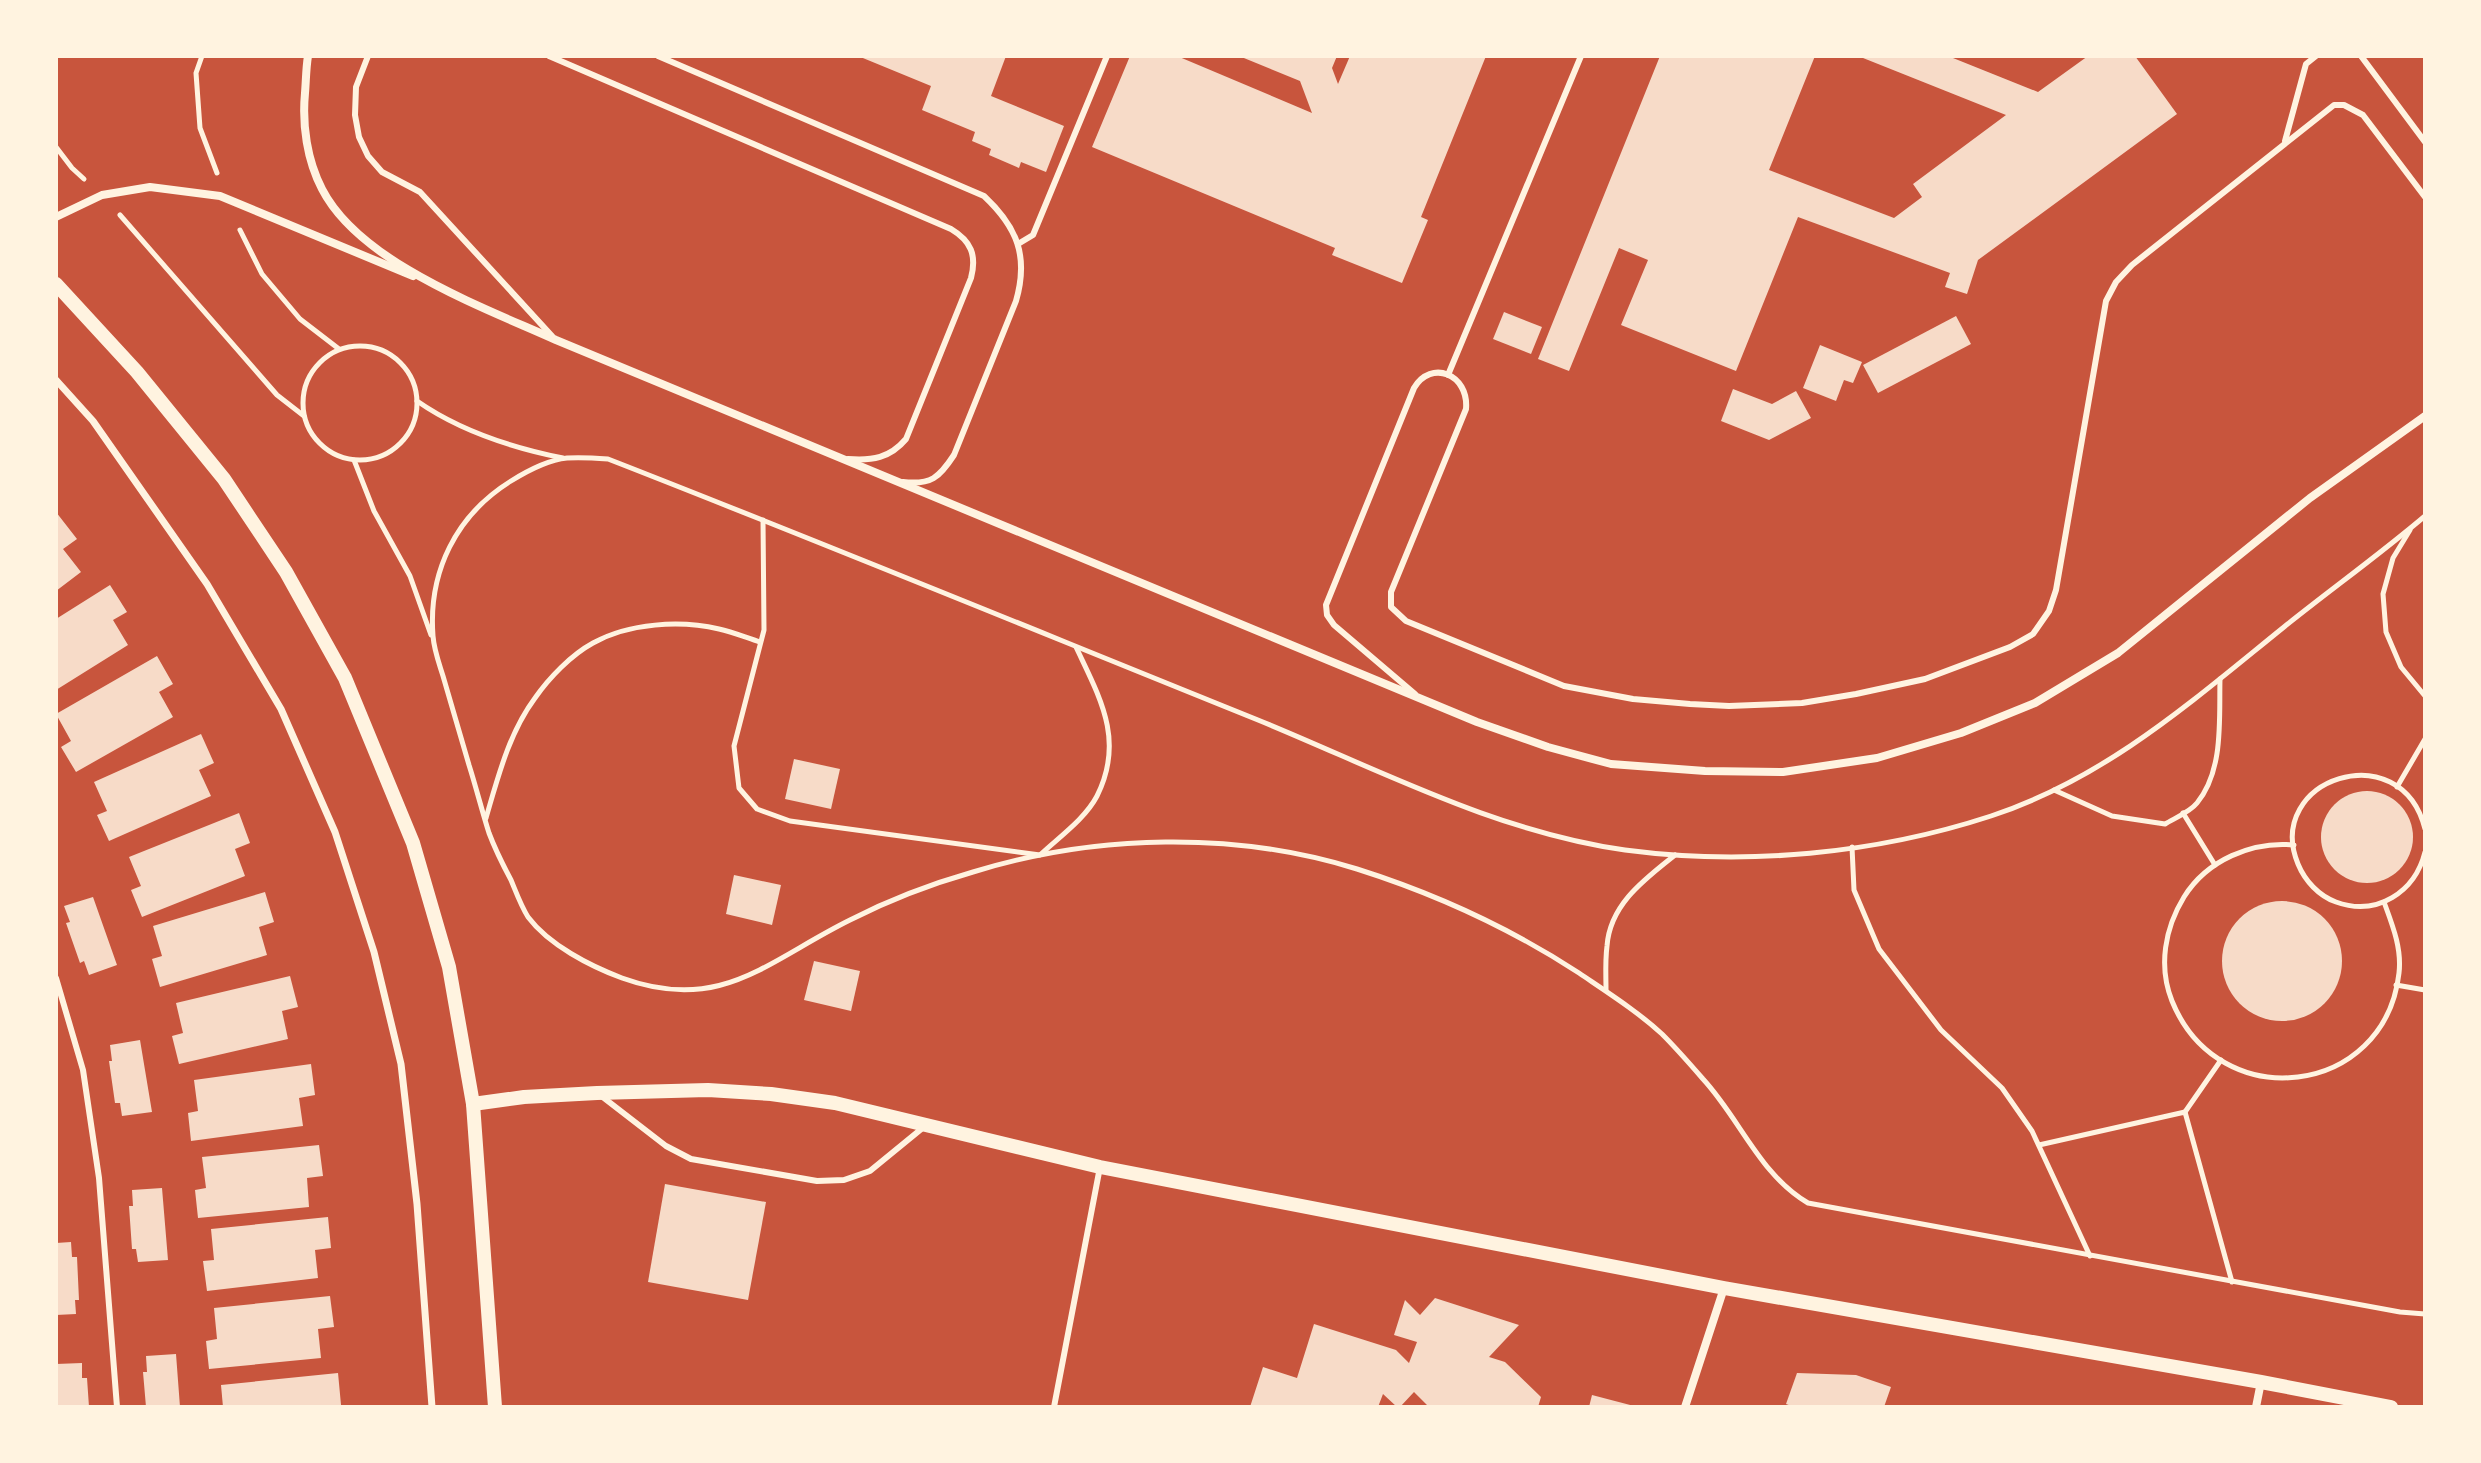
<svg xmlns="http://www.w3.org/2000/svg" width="2481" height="1463" font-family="'Exo 2',sans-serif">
  <rect width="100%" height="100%" fill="#c8553d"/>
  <g fill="#f7dbc8">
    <polygon points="858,56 1006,56 991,96 1064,126 1046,172 1021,162 1019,168 989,155 991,149 972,141 975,132 922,110 931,86"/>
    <polygon points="1130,56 1177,56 1312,113 1300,81 1239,56 1337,56 1332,68 1338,84 1350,56 1486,56 1421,217 1428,220 1402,283 1332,255 1335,248 1092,147"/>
    <polygon points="1660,56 1815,56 1769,170 1894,218 1922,197 1913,184 2006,115 1858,56 1948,56 2038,92 2088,56 2135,56 2177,114 1978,260 1967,294 1945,287 1950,273 1798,217 1736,371 1621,325 1648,260 1619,248 1569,371 1538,359"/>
    <polygon points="1504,312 1542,327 1531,354 1493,339"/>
    <polygon points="1956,316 1971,344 1878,393 1863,365"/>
    <polygon points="1820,345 1862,362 1853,383 1844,380 1836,401 1803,388"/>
    <polygon points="1733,389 1772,404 1796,391 1811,418 1769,440 1721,421"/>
    <polygon points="56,512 77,539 63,549 81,572 56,591"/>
    <polygon points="110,585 127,612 113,620 128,645 56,690 56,619"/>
    <polygon points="157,656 173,684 159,692 173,717 76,772 61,747 71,741 56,714"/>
    <polygon points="201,734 214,763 199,770 211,796 109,841 97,815 107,811 94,782"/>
    <polygon points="794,759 840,769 831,809 785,799"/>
    <circle cx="2367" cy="837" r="46"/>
    <polygon points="239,813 250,843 235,849 245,876 142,917 131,890 141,886 129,857"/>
    <polygon points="734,875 781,885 772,925 726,914"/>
    <polygon points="265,892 274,922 259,927 267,955 160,987 152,959 162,956 153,926"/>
    <polygon points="93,897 117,965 89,975 84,961 80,963 66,923 70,922 64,906"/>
    <circle cx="2282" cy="961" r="60"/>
    <polygon points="814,961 860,971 851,1011 804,1000"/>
    <polygon points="290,976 298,1007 282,1011 288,1039 179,1064 172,1036 183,1033 176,1003"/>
    <polygon points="140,1040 152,1112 122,1116 120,1103 115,1103 109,1061 112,1061 110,1045"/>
    <polygon points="311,1064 315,1095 299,1098 303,1126 191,1141 188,1113 198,1111 194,1080"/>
    <polygon points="319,1145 323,1176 307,1178 309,1207 198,1218 195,1190 206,1188 202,1157"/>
    <polygon points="665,1184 766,1202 748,1300 648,1282"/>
    <polygon points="162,1188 168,1260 138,1262 136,1249 132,1249 129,1206 133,1206 132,1190"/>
    <polygon points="328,1217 331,1248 315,1250 318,1278 207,1291 203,1261 214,1260 211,1229"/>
    <polygon points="71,1242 72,1257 77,1257 79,1300 75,1300 76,1314 56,1315 56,1243"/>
    <polygon points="330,1296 334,1327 318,1329 321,1358 209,1369 206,1341 217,1339 214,1308"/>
    <polygon points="1435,1298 1519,1325 1489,1357 1505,1362 1541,1397 1538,1407 1429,1407 1414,1392 1400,1407 1397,1407 1383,1394 1378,1407 1250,1407 1263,1367 1297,1378 1314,1324 1396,1350 1409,1363 1417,1342 1394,1335 1405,1300 1420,1315"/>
    <polygon points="176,1354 180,1407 146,1407 143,1372 147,1372 146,1356"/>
    <polygon points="82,1363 82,1378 87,1378 89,1407 56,1407 56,1364"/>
    <polygon points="338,1373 341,1405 324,1407 223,1407 221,1385"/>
    <polygon points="1797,1373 1856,1375 1891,1387 1884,1407 1794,1407 1786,1404"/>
    <polygon points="1592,1395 1634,1406 1634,1407 1589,1407"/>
  </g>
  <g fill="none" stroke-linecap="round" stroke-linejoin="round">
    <g stroke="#fff3e0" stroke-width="5">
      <polyline points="202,56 196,73 200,128 217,173"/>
      <polyline points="56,147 72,168 84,179"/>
      <polyline points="120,215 277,395 304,416"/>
      <polyline points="240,230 262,274 300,319 339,349"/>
      <circle cx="360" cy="403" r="57"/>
      <path d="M417,401c43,30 96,47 146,57"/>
      <polyline points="354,460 374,511 410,576 431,635"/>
      <path d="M2425,516c-46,39 -95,74 -141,111 -93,75 -178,151 -293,189 -116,38 -245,50 -366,34 -129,-18 -247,-81 -367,-130 -216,-87 -432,-176 -650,-261 -13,-1 -27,-2 -41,-1 -19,2 -40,13 -56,23 -55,34 -83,91 -78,155 1,14 6,27 10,40 9,30 17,59 26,89 7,22 13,46 20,68 6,16 14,32 22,47 5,12 10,26 17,37 21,28 62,49 94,61 99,36 145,-17 228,-58 39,-20 81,-36 123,-48 123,-38 262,-41 384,-3 79,25 153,59 222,104 28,19 58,38 83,61 14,14 28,30 41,45 37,40 57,96 105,124l592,109 25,2"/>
      <path d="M763,520l1,110 -30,116 5,42 18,21 33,12 250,34c19,-18 45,-36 57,-59 28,-56 3,-98 -21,-149"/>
      <polyline points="2410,530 2393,558 2383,594 2386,632 2401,667 2425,696"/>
      <polyline points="2397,787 2425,739"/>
      <path d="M2054,790l58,26 53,8c10,-6 25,-12 32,-21 27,-33 22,-84 23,-124"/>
      <polyline points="2183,813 2215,865"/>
      <path d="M486,818c12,-41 23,-85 49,-120 14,-20 36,-43 58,-55 36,-20 87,-23 126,-14 14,3 28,9 41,13"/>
      <path d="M2425,829c-24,-96 -162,-50 -127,35 7,17 21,32 38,38 41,15 79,-10 89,-50"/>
      <path d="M2294,845c-42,-4 -87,15 -110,52 -19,31 -26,69 -12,104 47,116 213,96 227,-28 3,-25 -7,-49 -15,-71"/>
      <polyline points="1852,847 1854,890 1879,949 1941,1030 2002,1088 2032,1131 2090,1256"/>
      <polyline points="2396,985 2425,990"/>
      <path d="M1606,990c0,-14 -1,-29 1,-44 3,-42 38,-67 68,-91"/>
      <polyline points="2185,1112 2221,1060"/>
      <polyline points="2039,1145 2185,1112 2232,1282"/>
    </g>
    <g stroke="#fff3e0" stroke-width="6">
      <polyline points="368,56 356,87 355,115 359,137 368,156 382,172 420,192 552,336"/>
      <path d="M549,56l402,173c20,12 26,26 20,49l-65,161c-16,19 -34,22 -58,20"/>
      <path d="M658,56l326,140c33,31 45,60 32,105l-62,154c-15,23 -23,30 -51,27"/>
      <polyline points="2361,56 2425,142"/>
      <polyline points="2285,141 2306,64 2316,56"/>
      <polyline points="1018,244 1033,235 1107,56"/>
      <polyline points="1448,375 1581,56"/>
      <path d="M1415,694l-81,-69 -7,-10 -1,-10 88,-217c17,-29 55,-14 52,21l-75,183v15l15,14 158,65 69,13 57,5 39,2 73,-3 54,-9 69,-15 85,-32 23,-13 16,-23 7,-21 50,-289 10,-19 16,-17 202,-160h10l19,10 62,82"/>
      <polyline points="56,978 83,1070 99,1178 117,1407"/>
      <polyline points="600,1095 666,1146 691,1159 817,1181 844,1180 870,1171 925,1126"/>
      <polyline points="1054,1407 1100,1167"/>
    </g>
    <polyline stroke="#fff3e0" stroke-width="7" points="56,380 93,421 207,584 281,709 335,832 374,952 401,1064 417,1204 432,1407"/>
    <g stroke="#fff3e0" stroke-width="8">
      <path d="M308,56c-2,12 -2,25 -3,37 -3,32 2,67 17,96 38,74 161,118 234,151l921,382 71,25 63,17 94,7 78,1 94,-14 84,-25 74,-30 83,-50 192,-155 115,-82"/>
      <polyline points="56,217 102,195 150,187 220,196 413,276"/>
      <polyline points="1685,1407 1724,1288"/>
      <polyline points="2256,1407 2261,1382"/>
    </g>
    <g stroke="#fff3e0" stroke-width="14">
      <polyline points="56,284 137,372 224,479 286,572 345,678 413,843 449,967 473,1104 524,1097 597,1093 708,1090 771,1094 835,1103 1100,1167 1724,1288 2261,1382 2391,1407"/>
      <polyline points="473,1104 495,1407"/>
    </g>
  </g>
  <rect width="2481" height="1463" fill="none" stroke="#fff3e0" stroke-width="116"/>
</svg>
